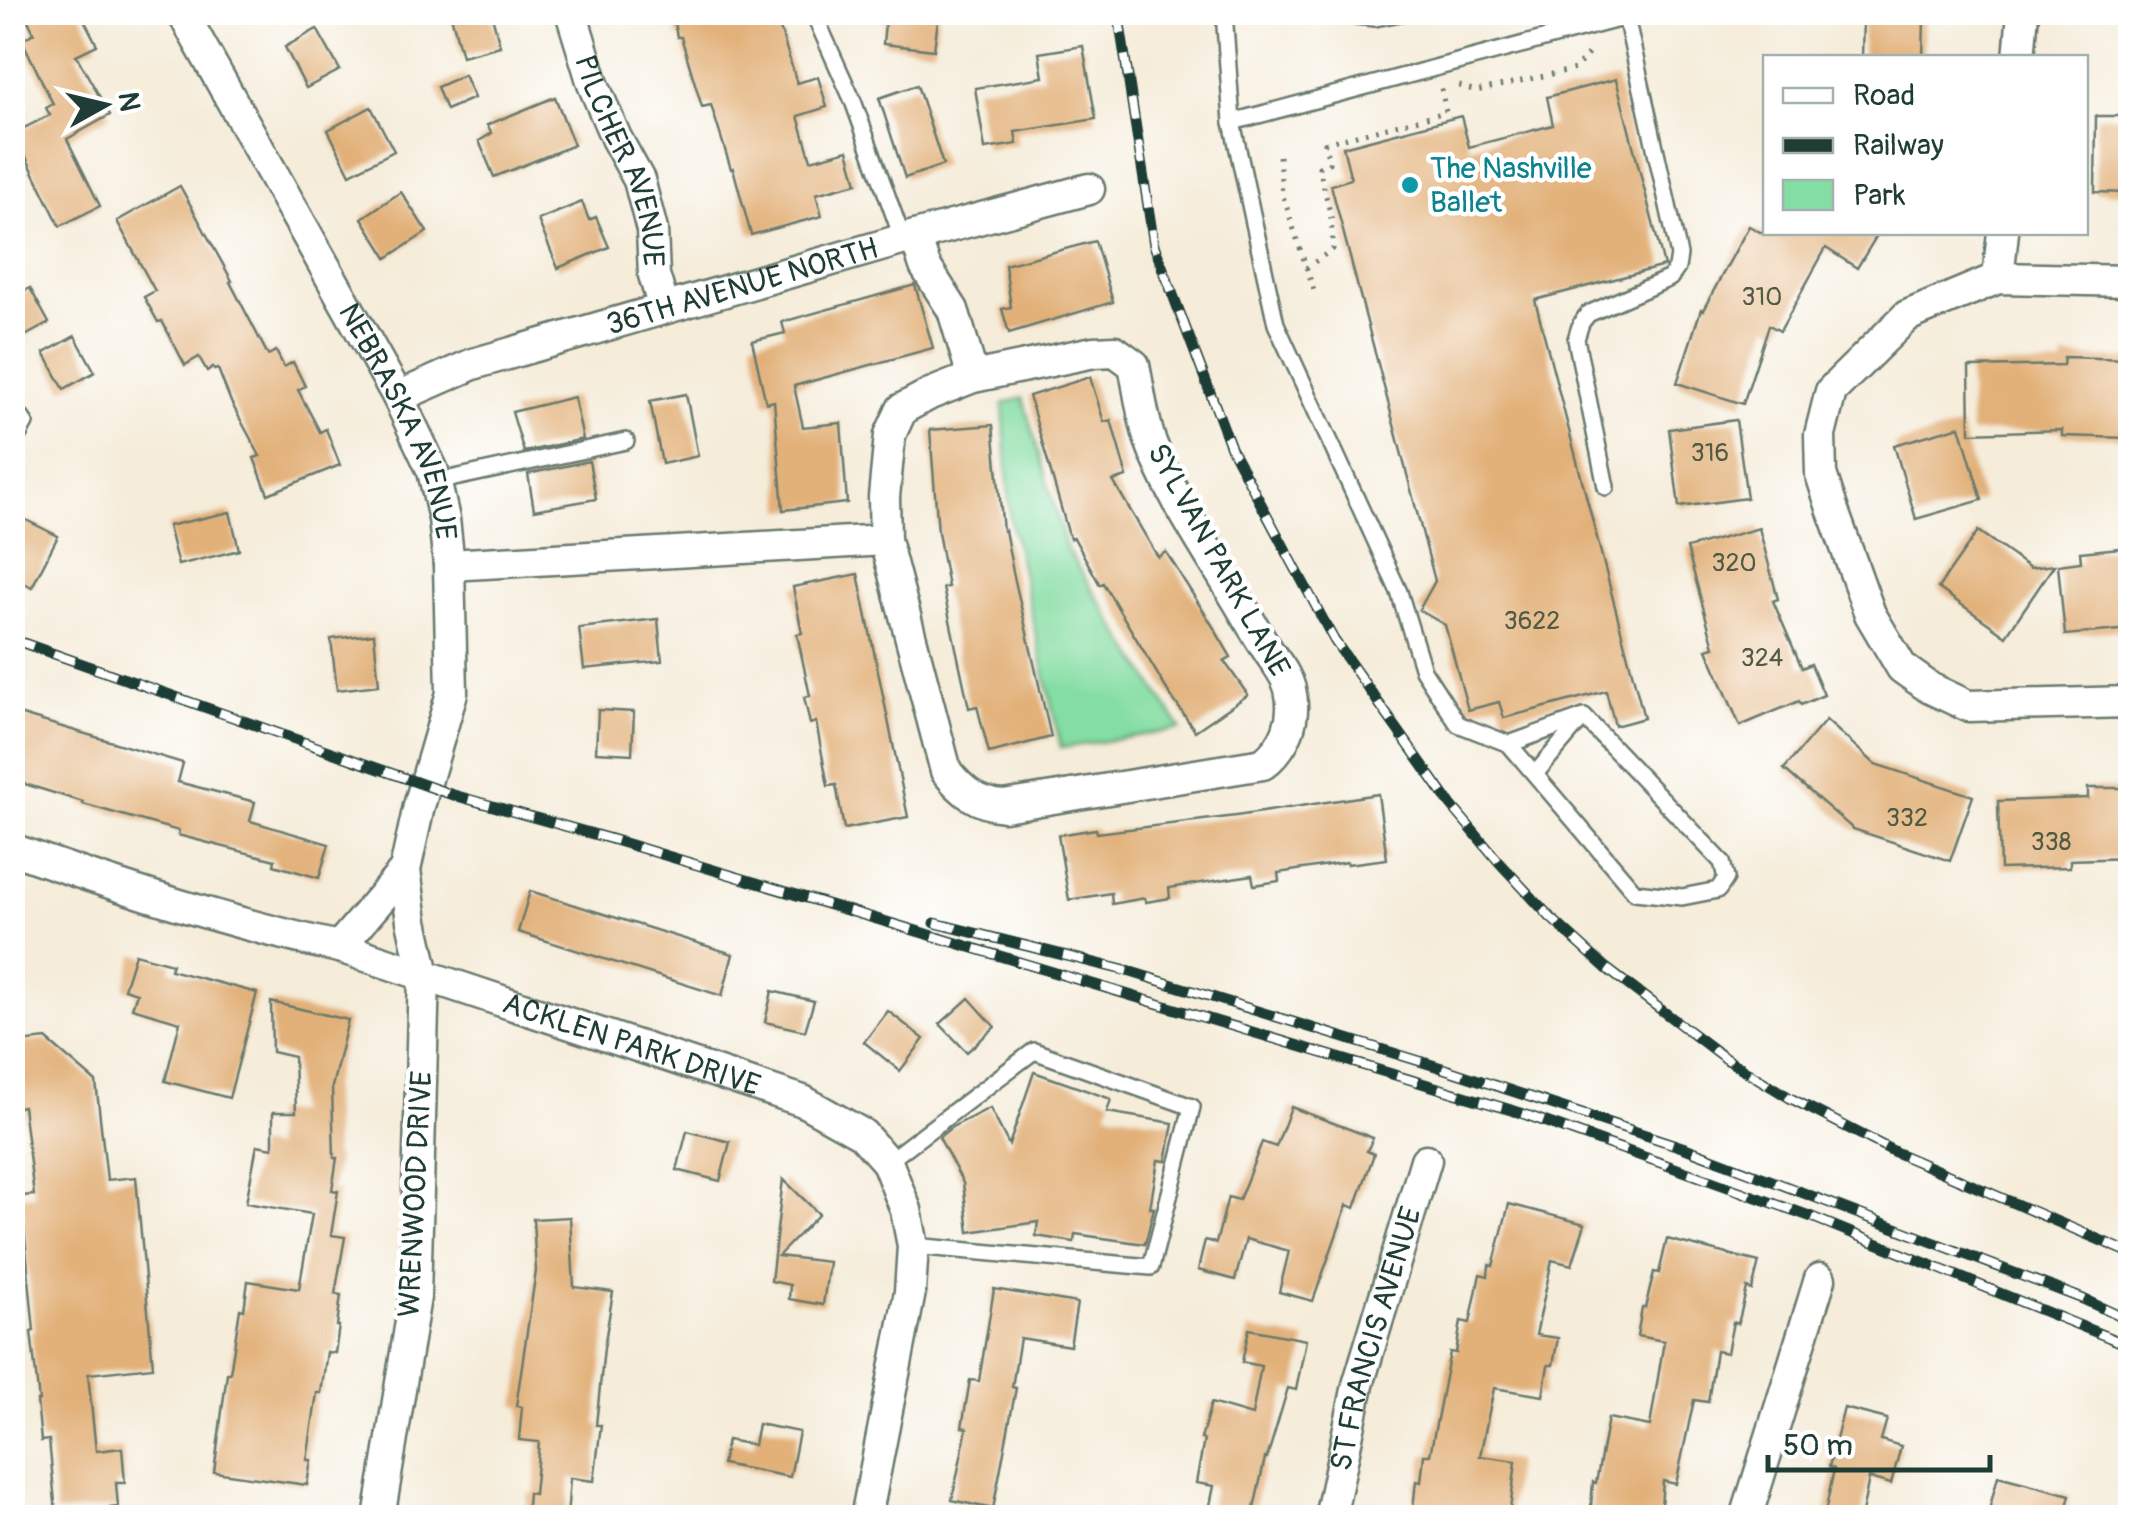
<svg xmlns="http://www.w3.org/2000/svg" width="2143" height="1530" font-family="Pangolin,sans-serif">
  <rect width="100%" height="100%" fill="#fff"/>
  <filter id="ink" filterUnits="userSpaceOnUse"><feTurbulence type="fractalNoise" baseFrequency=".01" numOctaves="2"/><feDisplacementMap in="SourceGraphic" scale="20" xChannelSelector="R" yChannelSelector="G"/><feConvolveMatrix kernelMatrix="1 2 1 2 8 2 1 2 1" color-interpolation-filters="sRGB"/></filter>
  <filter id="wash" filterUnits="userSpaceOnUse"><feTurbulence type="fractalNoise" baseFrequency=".0048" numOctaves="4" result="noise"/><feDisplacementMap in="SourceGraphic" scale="40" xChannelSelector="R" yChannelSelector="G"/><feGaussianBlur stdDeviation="2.25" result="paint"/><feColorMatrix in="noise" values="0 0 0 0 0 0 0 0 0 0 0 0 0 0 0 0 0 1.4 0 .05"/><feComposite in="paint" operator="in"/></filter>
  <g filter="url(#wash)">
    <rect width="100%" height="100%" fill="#f5ecd9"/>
    <polygon fill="#84dda2" stroke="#528d6b" stroke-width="2.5" points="1023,398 1067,550 1181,729 1061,748 1010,518 1003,404"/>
    <g id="blocks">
      <g fill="#e2b179">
        <polygon points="24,12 80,12 97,45 76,55 110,115 67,139 100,206 60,226 26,157 12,164 12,134 50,115 46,108 53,104 22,40 34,33"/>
        <polygon points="450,12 491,12 500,46 462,56"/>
        <polygon points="672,12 775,12 797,83 818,77 827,107 798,116 811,160 848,150 857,183 816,194 822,216 751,235 733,168 731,169 711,105 702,107 681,37 677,37"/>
        <polygon points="886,12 939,12 934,50 883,44"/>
        <polygon points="1863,15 1924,17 1923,58 1862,58"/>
        <polygon points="317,29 340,70 306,88 285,47"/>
        <polygon points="1083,46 1096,119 1015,132 1017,144 985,149 975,88 1043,77 1039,53"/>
        <polygon points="464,75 474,98 446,110 437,87"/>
        <polygon points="1616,79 1664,266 1535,300 1644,718 1615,726 1606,691 1504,718 1499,702 1468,710 1445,625 1419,610 1435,581 1331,185 1351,179 1343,147 1461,116 1469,147 1553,125 1547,97"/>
        <polygon points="917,85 943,165 905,178 879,98"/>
        <polygon points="555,97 574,145 494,177 479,141 492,133 487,125"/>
        <polygon points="371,107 394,151 350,174 328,130"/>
        <polygon points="2096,116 2130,116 2130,193 2095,192"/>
        <polygon points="180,186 232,281 230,282 268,355 276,351 284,367 293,362 305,386 298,390 320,432 326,429 340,465 268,494 254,458 260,456 231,402 218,369 214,370 213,367 207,371 199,357 185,365 162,321 158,322 144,297 155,291 117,221"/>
        <polygon points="401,192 427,232 387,258 362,218"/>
        <polygon points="582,202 589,220 596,217 609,247 558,268 538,220"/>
        <polygon points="1749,226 1760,232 1879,232 1857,268 1826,248 1780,331 1769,325 1743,404 1677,383 1701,309 1703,310"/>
        <polygon points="1095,241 1113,302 1009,333 1002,309 1011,307 1005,265"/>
        <polygon points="915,285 933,348 794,386 803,427 841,423 847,503 783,510 774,401 766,403 752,341 785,333 782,322"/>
        <polygon points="30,288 49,323 12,343 12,298"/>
        <polygon points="75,336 95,372 64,389 44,353"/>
        <polygon points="2064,357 2130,359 2130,438 2062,436 2062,430 1970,433 1969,367 2063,365"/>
        <polygon points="1090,377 1104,422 1111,420 1127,477 1113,481 1158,557 1166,552 1214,628 1231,657 1224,661 1248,695 1195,731 1167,690 1103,583 1100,585 1074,538 1070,539 1029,396"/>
        <polygon points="686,394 698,456 662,464 650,401"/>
        <polygon points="574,397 583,439 524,452 512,412"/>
        <polygon points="1736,420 1747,498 1679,507 1669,429"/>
        <polygon points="993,425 1003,531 1005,530 1013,572 1051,737 989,753 977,706 969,708 943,588 948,587 938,532 930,430"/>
        <polygon points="1960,426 1982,500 1916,519 1894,445"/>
        <polygon points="589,461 596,499 534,510 528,474"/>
        <polygon points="230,512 239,550 178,565 168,526"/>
        <polygon points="12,513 58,536 32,587 12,577"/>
        <polygon points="1759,528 1778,599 1773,601 1802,668 1811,664 1824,695 1801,705 1799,701 1740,726 1707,649 1714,647 1687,548"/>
        <polygon points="1978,531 2030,568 2054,565 2006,636 1938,588"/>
        <polygon points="2130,547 2130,629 2065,635 2058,565 2081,562 2080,552"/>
        <polygon points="858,574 908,817 844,829 836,785 828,786 816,722 810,724 804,697 810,696 797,634 802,633 793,587"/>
        <polygon points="658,619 662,661 584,669 579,628"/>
        <polygon points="374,634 379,685 337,690 331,639"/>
        <polygon points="598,710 634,712 632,754 596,752"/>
        <polygon points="12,712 183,763 178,782 255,802 250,821 329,844 319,878 274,865 275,860 178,835 179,831 83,804 83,802 12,780"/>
        <polygon points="1826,720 1875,764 1973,796 1950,861 1853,829 1784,769"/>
        <polygon points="2088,788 2130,788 2130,858 2070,860 2070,867 2000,869 1998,801 2088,798"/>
        <polygon points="1378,794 1387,859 1347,864 1347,862 1278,873 1279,881 1254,885 1252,875 1169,888 1170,898 1146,902 1145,898 1112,904 1111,893 1069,900 1058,835 1096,829 1097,833 1236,816"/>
        <polygon points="530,891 733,954 722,996 518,932"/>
        <polygon points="135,954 172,964 170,970 257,993 229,1098 165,1081 180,1022 132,1008 137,993 124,989"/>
        <polygon points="772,991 814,1001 805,1031 765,1022"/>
        <polygon points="969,998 995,1027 967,1052 940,1024"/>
        <polygon points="271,1002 348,1020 332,1087 334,1158 337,1158 332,1190 338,1191 331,1235 345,1237 335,1294 341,1295 337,1326 339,1326 335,1353 327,1352 321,1393 317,1393 307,1460 311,1460 307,1485 214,1472 227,1373 230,1373 240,1309 244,1310 248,1281 299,1289 312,1214 246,1203 257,1145 273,1148 273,1112 296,1112 294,1057 272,1052"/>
        <polygon points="888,1011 924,1039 900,1071 864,1042"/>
        <polygon points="46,1039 96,1082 107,1180 136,1177 153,1367 88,1374 96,1451 122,1448 125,1483 116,1483 118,1507 56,1513 49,1440 41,1441 37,1401 39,1401 31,1332 34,1331 21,1196 34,1195 23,1106 18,1107 12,1050 12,1043"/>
        <polygon points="1034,1072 1111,1099 1107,1112 1173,1123 1166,1161 1158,1160 1150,1208 1154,1208 1145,1244 1075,1234 1074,1242 1036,1236 1038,1222 969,1232 963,1183 939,1137 952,1127 990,1108 1009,1145"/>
        <polygon points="1291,1107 1373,1138 1367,1151 1374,1154 1355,1208 1347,1205 1313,1301 1279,1292 1289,1251 1246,1239 1235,1280 1198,1270 1205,1240 1216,1243 1228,1197 1239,1200 1262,1142 1276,1147"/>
        <polygon points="687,1131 730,1142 720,1181 677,1170"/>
        <polygon points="783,1179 819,1214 778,1256 829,1262 823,1305 789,1299 790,1285 771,1281"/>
        <polygon points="1509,1204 1585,1224 1572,1265 1552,1260 1536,1335 1558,1338 1553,1365 1548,1365 1543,1396 1494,1388 1480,1456 1516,1461 1509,1518 1412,1518 1416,1481 1421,1482 1424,1455 1430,1455 1450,1352 1456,1353 1461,1321 1470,1323 1480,1274 1488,1276 1489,1265 1493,1266"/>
        <polygon points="570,1217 574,1287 613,1292 604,1348 596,1425 601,1425 594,1481 570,1478 567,1518 526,1518 528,1493 534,1494 539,1442 519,1440 522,1407 516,1406 536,1271 533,1219"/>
        <polygon points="1667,1239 1759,1262 1752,1290 1747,1288 1738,1324 1733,1322 1727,1353 1716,1351 1708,1402 1694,1400 1676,1484 1663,1481 1660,1518 1590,1518 1593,1482 1596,1483 1608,1418 1650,1426 1664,1341 1637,1336 1642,1308 1645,1308 1654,1272 1659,1273"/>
        <polygon points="994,1289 1077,1303 1070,1346 1020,1338 1012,1387 1016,1388 993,1509 952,1500 967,1428 962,1427 970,1380 979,1381"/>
        <polygon points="1249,1329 1306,1340 1296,1390 1288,1388 1267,1458 1265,1458 1252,1518 1244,1518 1209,1510 1214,1486 1196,1483 1204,1440 1201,1439 1211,1403 1252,1415 1261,1366 1242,1362"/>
        <polygon points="1844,1408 1887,1419 1881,1440 1901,1446 1891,1484 1869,1478 1861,1518 1824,1518 1834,1469 1829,1467"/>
        <polygon points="758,1424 799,1432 790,1477 722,1464 727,1440 754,1445"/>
        <polygon points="1998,1476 2070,1495 2064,1518 1987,1518"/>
      </g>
    </g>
  </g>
  <g filter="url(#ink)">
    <use href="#blocks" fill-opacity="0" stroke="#6a7a6e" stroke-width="2.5"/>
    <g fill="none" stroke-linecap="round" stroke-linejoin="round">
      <defs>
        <g id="service">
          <polyline points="813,12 853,101 903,240"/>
          <polyline points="1224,12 1232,122 1276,324 1399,592 1423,670 1458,724 1509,744 1635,892 1682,897 1718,890 1726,878 1722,862 1584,717"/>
          <polyline points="1316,12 1375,18 1405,12"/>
          <polyline points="1232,122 1626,17 1626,12"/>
          <polyline points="12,404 25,423 12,446"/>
          <polyline points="436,482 626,441"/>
          <polyline points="1606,487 1576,339 1581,323 1588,314 1670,278 1677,268 1679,255 1626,17"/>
          <polyline points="1509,744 1584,717"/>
          <polyline points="1535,774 1581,720"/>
          <polyline points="887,1162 1034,1051 1192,1107 1151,1267 913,1246"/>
        </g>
        <g id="minor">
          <path id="s1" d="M182,12l216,385 35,74 11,48 5,46 3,128 -33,113 -14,64 7,51 12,54 -9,322 -36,221"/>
          <path id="s2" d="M571,12l22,72 23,54 23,42 13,50 2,45 10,33"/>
          <polyline points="2019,58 2023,12"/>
          <polyline points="915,236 925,266 953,310 973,377"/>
          <polyline points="1998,278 2003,232"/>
          <polyline points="2130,281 1998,278 1907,316 1831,391 1820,435 1821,474 1833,511 1870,614 1902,668 1930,688 1968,706 2130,702"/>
          <path d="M1115,351l19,14c5,24 8,51 16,75 21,58 58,110 89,163 9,15 18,31 28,46 8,13 19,24 23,40 7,30 -4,57 -27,75l-259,42c-27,-2 -42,-15 -58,-35l-61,-231 -1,-43 6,-62 12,-26 28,-15 43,-17 121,-25z"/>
          <path id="s3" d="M398,397l75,-33 442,-128 174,-47"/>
          <polyline points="449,565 885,540"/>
          <path id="s4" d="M12,849c108,39 216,74 327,98l464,154 59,33 25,28 19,48 7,36 -3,46 -44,226"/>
          <polyline points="339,947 405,870"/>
          <path id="s5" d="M1330,1518l28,-133 68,-225"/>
          <polyline points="1746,1518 1820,1279"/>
        </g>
      </defs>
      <use href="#service" stroke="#6a7a6e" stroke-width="20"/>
      <use href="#minor" stroke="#6a7a6e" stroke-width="35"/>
      <g stroke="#6a7a6e" stroke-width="5" stroke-dasharray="2.5 8" stroke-linecap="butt">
        <polyline points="1459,86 1476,91 1575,69 1591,51"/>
        <polyline points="1279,156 1282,193 1316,297"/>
        <polyline points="1306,268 1333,249 1331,217 1319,167 1329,163 1325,143 1446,112 1441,88"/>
      </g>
      <use href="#service" stroke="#fff" stroke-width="15"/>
      <use href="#minor" stroke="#fff" stroke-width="30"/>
      <defs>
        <g id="rail">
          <polyline points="1118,12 1154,245 1232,450 1334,640 1451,805 1499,862 1550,917 1606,968 1726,1059 1790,1098 1895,1152 2130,1253"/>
          <polyline points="12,639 450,794 611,839 1521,1113 1812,1217 2130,1346"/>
          <polyline points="935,923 1131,972 1442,1068 1685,1148 2083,1299 2130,1321"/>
        </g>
      </defs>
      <use href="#rail" stroke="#1f3d34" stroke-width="11"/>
      <use href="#rail" stroke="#fff" stroke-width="8" stroke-dasharray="22" stroke-linecap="butt"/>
    </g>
  </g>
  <circle fill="#0f9aa8" stroke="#fff" stroke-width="4" cx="1410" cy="185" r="10"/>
  <g text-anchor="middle" stroke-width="9" stroke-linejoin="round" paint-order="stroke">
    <g font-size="25" fill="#505a45">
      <text x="1762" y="305">310</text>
      <text x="1710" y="461">316</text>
      <text x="1734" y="571">320</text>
      <text x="1532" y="629">3622</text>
      <text x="1762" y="666">324</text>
      <text x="1907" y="826">332</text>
      <text x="2051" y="850">338</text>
    </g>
    <g font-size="30" fill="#1f3d34" stroke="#fff">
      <text dy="10" stroke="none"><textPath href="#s2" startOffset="158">PILCHER AVENUE</textPath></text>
      <text dy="10" stroke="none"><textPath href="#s3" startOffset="362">36TH AVENUE NORTH</textPath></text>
      <text dy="10" stroke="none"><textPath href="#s1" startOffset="465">NEBRASKA AVENUE</textPath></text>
      <text transform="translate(1219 560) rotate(61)" y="10">SYLVAN PARK LANE</text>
      <text dy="10" stroke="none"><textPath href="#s4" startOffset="650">ACKLEN PARK DRIVE</textPath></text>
      <text transform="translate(415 1194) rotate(-87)" y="10">WRENWOOD DRIVE</text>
      <text dy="10" stroke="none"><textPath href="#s5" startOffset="185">ST FRANCIS AVENUE</textPath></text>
    </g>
    <g font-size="30" fill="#0d838f" stroke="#fff" text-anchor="start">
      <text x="1430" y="178">The Nashville<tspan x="1430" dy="34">Ballet</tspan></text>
    </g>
  </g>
  <rect width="2143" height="1530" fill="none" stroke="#fff" stroke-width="50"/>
  <rect x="1763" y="55" width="325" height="180" fill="#ffffff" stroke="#a5b1ae" stroke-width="2.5"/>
  <rect x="1783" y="88" width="50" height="15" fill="#ffffff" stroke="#a5b1ae" stroke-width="2.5"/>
  <text x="1853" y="105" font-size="30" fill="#1f3d34">Road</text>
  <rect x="1783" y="138" width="50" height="15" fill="#1f3d34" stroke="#a5b1ae" stroke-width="2.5"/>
  <text x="1853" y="155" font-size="30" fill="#1f3d34">Railway</text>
  <rect x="1783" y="180" width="50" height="30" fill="#84dda2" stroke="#a5b1ae" stroke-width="2.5"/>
  <text x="1853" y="205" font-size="30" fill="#1f3d34">Park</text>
  <g transform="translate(105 105) rotate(82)" stroke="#ffffff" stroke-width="8" paint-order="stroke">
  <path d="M0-8L18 38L0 25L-18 38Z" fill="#1f3d34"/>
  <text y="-15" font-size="28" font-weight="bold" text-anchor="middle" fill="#1f3d34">N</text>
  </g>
  <path d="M1768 1455v15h222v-15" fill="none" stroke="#1f3d34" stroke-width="5"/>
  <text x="1783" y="1455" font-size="30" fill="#1f3d34" stroke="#ffffff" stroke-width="8" paint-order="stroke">50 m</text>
</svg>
